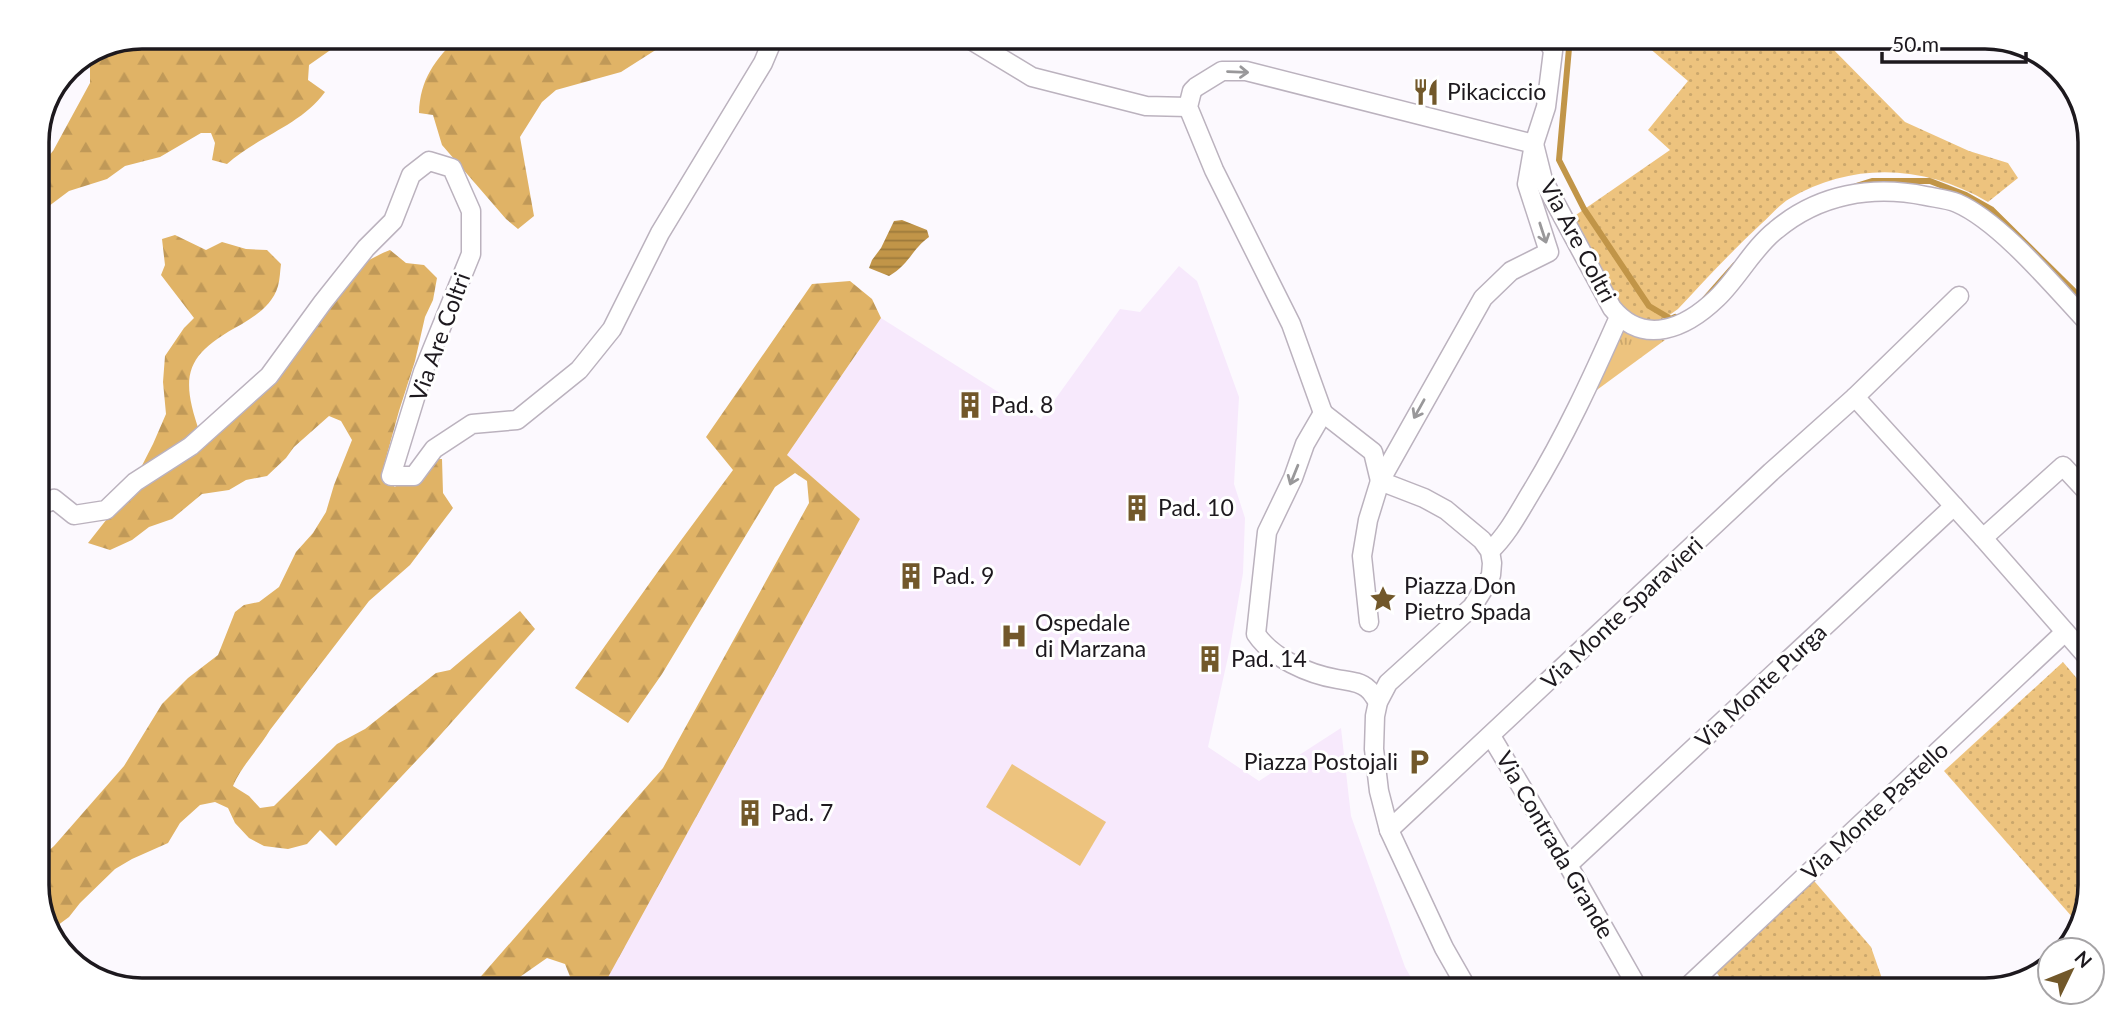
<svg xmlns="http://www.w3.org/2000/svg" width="2127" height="1027" font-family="Lato,sans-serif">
  <defs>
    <pattern id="grass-tufts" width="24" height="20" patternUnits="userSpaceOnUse" patternTransform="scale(1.75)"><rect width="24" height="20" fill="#edc37e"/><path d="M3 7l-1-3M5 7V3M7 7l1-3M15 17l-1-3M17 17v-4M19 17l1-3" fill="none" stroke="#cba76c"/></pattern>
    <pattern id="forest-firs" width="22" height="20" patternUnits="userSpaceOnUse" patternTransform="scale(1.75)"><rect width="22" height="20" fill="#e0b366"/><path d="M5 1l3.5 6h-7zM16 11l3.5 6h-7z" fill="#c09958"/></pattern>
    <pattern id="park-dots" width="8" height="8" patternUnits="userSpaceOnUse" patternTransform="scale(1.75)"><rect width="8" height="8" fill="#edc37e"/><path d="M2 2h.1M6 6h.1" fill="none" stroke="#cba76c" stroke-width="1.8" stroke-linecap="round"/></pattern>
    <pattern id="water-rules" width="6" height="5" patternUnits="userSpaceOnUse" patternTransform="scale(1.75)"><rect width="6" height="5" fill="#c19548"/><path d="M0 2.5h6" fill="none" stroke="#9c793b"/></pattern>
  </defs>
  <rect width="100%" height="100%" fill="#fcf9fe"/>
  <polygon fill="#f7e9fc" points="1179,266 1197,281 1239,397 1234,484 1245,518 1243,573 1230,648 1208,747 1259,781 1341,728 1351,816 1405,967 1418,990 600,990 860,519 787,455 881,318 1041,419 1120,309 1140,312"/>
  <polygon fill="url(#grass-tufts)" points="1620,325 1640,334 1665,340 1590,395"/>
  <g fill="url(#forest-firs)">
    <path d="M142,37h207l-40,28 -1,15 17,12c-25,34 -67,44 -98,72l-15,-4 3,-17 -4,-10h-10l-41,24 -35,9 -18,13 -38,12 -32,24v-46l16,-18 37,-68v-25z"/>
    <path d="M458,37h218l-55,35 -65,18 -14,12 -22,35 14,79 -16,13 -12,-10 -64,-74 -9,-30 -14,-2c1,-34 16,-53 39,-76z"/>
    <path d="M175,235l31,15 16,-8 24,7 21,1 14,14c-1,7 -1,15 -3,22 -5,18 -21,29 -36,38 -56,30 -63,50 -42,109 15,-12 34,-24 46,-38 46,-51 78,-119 144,-145l16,13 18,2 13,13 -4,22 -8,17 -10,44 -16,50 -18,65 14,11c13,-13 28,-29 47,-28l1,34 10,15 -43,57 -41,36 -99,129c-12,20 -28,35 -37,56l16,10 11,12 14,-2 63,-62 28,-15 71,-56 14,-3 70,-59 15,18 -101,113 -98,104 -16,-16 -13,14 -19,5 -24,-3 -15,-8 -14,-15 -7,-15 -13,-6 -15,3 -20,18 -12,20 -36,16 -17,10 -35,34 -11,14 -19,14 -13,-39v-31l17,-15 70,-80 38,-62 26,-26 30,-23 17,-43 9,-7 15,-3 20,-15 17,-35 17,-19 13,-21 8,-27 18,-45 -11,-19 -12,-5 -35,31 -8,11 -19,18 -21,4 -17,10 -27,4 -30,25 -23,8 -17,13 -22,10 -22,-7 41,-52 24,-47 13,-30 -3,-32 2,-26 19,-28 10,-10 -33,-43 4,-10 -3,-26z"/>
    <polygon points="850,281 872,299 881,318 787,455 860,519 601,990 567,990 571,979 565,964 547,958 504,988 486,990 476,982 663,768 809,503 807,481 795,473 775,487 662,674 628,723 575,688 659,570 733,470 706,437 812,284"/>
  </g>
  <g fill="url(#park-dots)">
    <path d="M1641,37h180l84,85 64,29 39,12 10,15 -30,24c-63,-37 -134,-41 -199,-3 -10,6 -19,17 -28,25 -29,27 -56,56 -83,85 -24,18 -27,12 -55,6l-7,-19 -43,-79 97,-67 -22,-20 40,-49 -47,-40z"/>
    <polygon points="2063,662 2090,694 2090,885 2080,926 1944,771"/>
    <polygon points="1809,875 1871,947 1886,990 1729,990 1714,969"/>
  </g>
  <polygon fill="#edc37e" points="1012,764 1106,822 1080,866 986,807"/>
  <path fill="url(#water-rules)" d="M902,220l25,10 2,7c-17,12 -20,28 -40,39l-20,-8 3,-8 9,-12 13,-27z"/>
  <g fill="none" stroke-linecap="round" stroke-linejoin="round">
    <g stroke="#c19548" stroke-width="6">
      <polyline points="1570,37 1559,160 1584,209 1649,306 1671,319 1675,317"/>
      <polyline points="1856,186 1872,181 1930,181 1966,195 1991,209 2090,307"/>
      <polyline points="1705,299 1735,265"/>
    </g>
    <defs>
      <g id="minor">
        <polyline points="966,37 1032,77 1146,106 1188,107"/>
        <path d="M1534,144l9,36 69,128c32,39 74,20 105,-10 21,-20 36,-50 59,-68 43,-36 96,-45 150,-34 10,2 22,3 31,7 44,19 99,86 133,122"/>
        <polyline points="1959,296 1855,397 1983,538 2090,660"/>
        <polyline points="1323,413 1291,324 1214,170 1188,107 1192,91 1196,87 1222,71 1246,71 1534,144"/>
        <path d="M1323,413l-18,31 -12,34 -26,54 -11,102c16,24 52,40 81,45 11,2 23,2 31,10 4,3 7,9 10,13"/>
        <polyline points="1323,413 1373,452 1380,481"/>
        <polyline points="1380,481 1424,498 1446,510 1482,540 1490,551 1492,563 1491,575 1486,585 1472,607 1388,683 1378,702 1375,716 1374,749 1379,791 1389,830 1444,948 1468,990"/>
        <polyline points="37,508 54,499 74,515 106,510 135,482 191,446 269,376 323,302 366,248 393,221 411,175 429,161 452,168 471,211 471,254 423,372 391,476 414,476 434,449 472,424 517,420 579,370 612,329 660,233 763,63 774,37"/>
        <polyline points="1983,538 2063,466 2090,495"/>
        <path d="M1490,551c17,-16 28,-37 40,-57 35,-57 62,-116 89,-177"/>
        <polyline points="1369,622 1362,556 1368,520 1380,481 1483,298 1511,271 1549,252 1527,184 1534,144 1546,107 1553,51 1546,37"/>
        <polyline points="1491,736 1568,865 1639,990"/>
        <polyline points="1389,830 1771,472 1855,397"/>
        <polyline points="1568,865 1954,506"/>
        <polyline points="1684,990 2065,632"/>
      </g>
    </defs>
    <use href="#minor" stroke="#bbb2be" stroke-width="21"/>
    <use href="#minor" stroke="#fff" stroke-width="18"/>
  </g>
  <defs><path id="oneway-shaft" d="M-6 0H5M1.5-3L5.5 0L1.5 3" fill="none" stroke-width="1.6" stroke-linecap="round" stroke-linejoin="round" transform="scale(1.75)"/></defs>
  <g stroke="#99989a">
    <use href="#oneway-shaft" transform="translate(1238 72) rotate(2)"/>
    <use href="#oneway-shaft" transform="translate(1543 233) rotate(72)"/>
    <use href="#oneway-shaft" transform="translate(1419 409) rotate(119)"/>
    <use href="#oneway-shaft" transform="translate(1294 475) rotate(112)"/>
  </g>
  <defs>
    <symbol id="restaurant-bare" viewBox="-9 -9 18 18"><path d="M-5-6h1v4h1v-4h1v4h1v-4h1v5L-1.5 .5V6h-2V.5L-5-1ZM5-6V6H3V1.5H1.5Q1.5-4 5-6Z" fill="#72582a" stroke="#fff" stroke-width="2.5" paint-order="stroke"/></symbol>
    <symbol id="building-bare" viewBox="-9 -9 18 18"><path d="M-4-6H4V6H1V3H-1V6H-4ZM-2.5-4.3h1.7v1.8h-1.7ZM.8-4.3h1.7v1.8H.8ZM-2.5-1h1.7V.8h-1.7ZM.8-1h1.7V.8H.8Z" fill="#72582a" stroke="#fff" stroke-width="2.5" paint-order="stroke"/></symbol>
    <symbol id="sight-bare" viewBox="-9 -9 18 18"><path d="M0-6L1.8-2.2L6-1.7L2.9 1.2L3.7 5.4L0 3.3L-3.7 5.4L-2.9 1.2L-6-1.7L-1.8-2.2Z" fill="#72582a" stroke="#fff" stroke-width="2.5" paint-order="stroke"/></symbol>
    <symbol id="hospital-bare" viewBox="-9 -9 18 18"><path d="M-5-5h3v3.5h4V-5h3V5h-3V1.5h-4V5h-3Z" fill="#72582a" stroke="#fff" stroke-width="2.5" paint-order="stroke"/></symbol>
    <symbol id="parking-bare" viewBox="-9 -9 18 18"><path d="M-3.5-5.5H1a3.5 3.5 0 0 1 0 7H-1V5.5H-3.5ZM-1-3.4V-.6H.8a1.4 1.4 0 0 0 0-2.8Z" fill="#72582a" stroke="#fff" stroke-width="2.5" paint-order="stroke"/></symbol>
  </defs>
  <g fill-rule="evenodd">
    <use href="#restaurant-bare" x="1407" y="73" width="38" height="38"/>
    <use href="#building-bare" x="951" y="386" width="38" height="38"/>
    <use href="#building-bare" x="1118" y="489" width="38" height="38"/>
    <use href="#building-bare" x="892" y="557" width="38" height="38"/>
    <use href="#sight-bare" x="1364" y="580" width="38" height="38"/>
    <use href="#hospital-bare" x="995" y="617" width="38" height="38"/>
    <use href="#building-bare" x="1191" y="640" width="38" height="38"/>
    <use href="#parking-bare" x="1400" y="743" width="38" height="38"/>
    <use href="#building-bare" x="731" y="794" width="38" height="38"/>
  </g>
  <g text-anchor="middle" stroke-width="6" stroke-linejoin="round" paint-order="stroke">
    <g font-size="23" fill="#1d191e" stroke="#fff" text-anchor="start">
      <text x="1447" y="100">Pikaciccio</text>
      <text x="991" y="413">Pad. 8</text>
      <text x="1158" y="516">Pad. 10</text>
      <text x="932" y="584">Pad. 9</text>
      <text x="1404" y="594">Piazza Don<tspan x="1404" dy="26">Pietro Spada</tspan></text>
      <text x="1035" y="631">Ospedale<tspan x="1035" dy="26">di Marzana</tspan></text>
      <text x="1231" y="667">Pad. 14</text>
      <text x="1398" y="770" text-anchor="end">Piazza Postojali</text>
      <text x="771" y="821">Pad. 7</text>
    </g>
    <g font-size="23" fill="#1d191e" stroke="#fff">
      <text transform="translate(1578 241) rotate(62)" y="8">Via Are Coltri</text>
      <text transform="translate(440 337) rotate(-70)" y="8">Via Are Coltri</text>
      <text transform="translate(1622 613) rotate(-43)" y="8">Via Monte Sparavieri</text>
      <text transform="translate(1761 686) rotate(-43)" y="8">Via Monte Purga</text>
      <text transform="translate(1875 811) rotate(-43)" y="8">Via Monte Pastello</text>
      <text transform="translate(1555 845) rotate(60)" y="8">Via Contrada Grande</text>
    </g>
  </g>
  <path d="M0 0H2127V1027H0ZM142 49H1985A93 93 0 0 1 2078 142V885A93 93 0 0 1 1985 978H142A93 93 0 0 1 49 885V142A93 93 0 0 1 142 49Z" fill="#fff" fill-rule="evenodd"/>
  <path fill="none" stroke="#1d191e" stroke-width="3.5" d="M142 49H1985A93 93 0 0 1 2078 142V885A93 93 0 0 1 1985 978H142A93 93 0 0 1 49 885V142A93 93 0 0 1 142 49Z"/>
  <g transform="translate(2071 971) rotate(47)"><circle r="33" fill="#ffffff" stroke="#a5a3a5" stroke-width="2"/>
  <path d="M0-5L12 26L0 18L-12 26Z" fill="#72582a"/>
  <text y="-10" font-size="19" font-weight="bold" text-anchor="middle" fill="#1d191e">N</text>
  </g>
  <path d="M1882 52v10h144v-10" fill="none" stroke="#1d191e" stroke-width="3.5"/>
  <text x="1892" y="52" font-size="21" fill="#1d191e" stroke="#ffffff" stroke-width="5" paint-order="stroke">50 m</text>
</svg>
